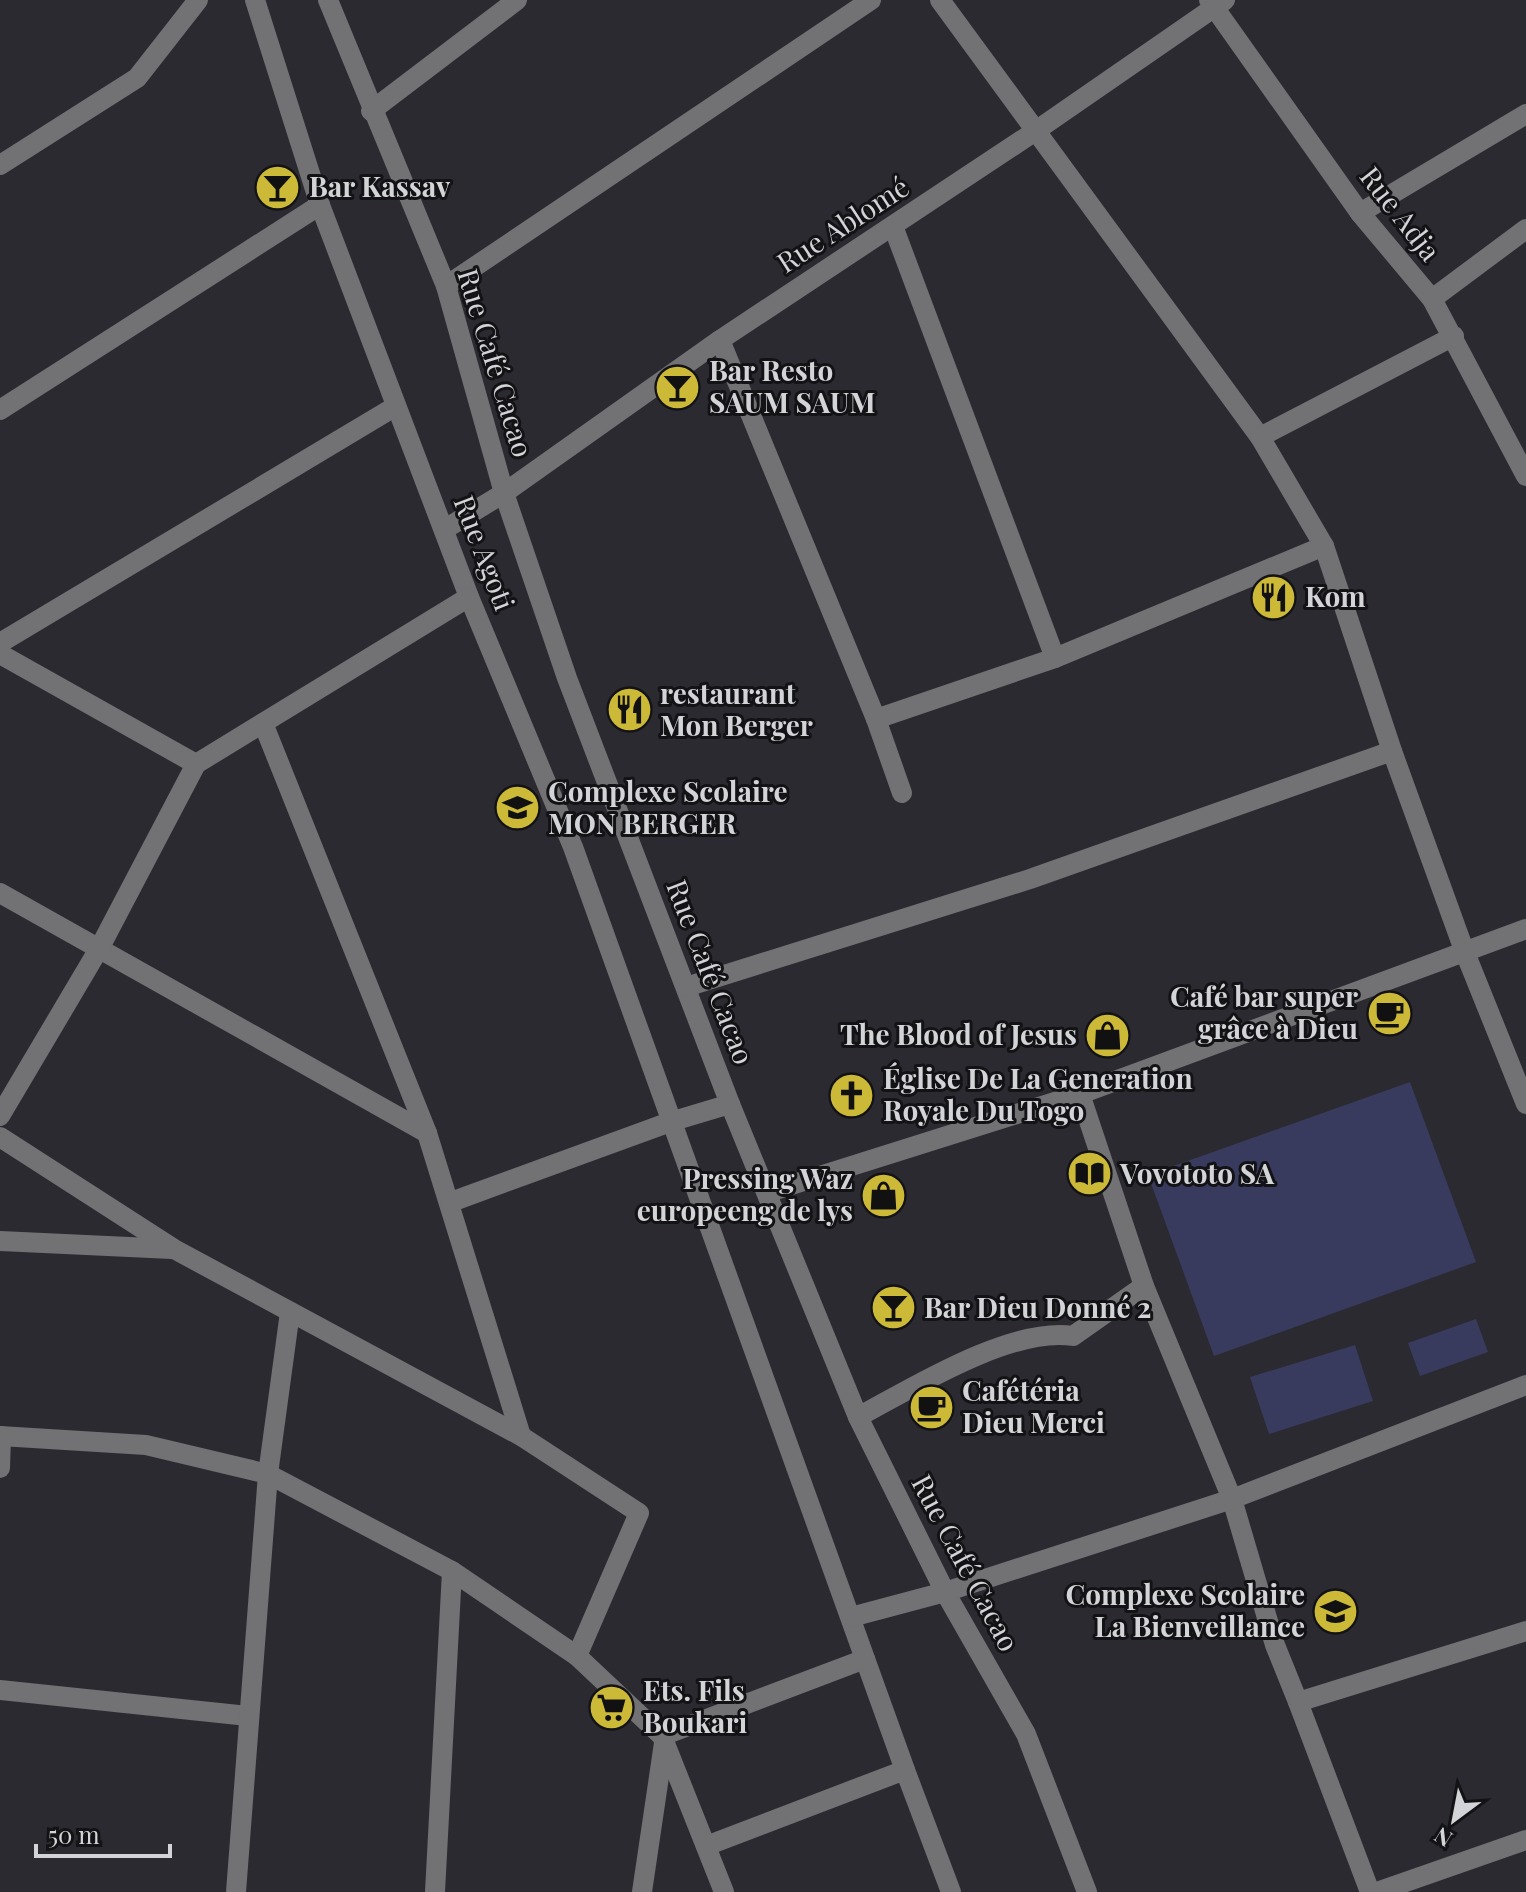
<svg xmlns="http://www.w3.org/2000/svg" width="1526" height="1892" font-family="'Playfair Display',serif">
  <rect width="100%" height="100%" fill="#2a2a30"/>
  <g fill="#393b5e">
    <polygon points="1410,1082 1476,1262 1214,1356 1148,1175"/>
    <polygon points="1476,1319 1488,1352 1420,1376 1408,1343"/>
    <polygon points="1355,1345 1373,1401 1269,1434 1250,1377"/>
  </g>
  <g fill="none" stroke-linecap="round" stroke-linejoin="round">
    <g stroke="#727275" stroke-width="20">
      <polyline points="255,0 320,205 469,597 573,847 905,1770"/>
      <polyline points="328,0 446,286 504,493 567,678 730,1104 858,1417 945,1592 1026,1734 1087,1892"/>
      <polyline points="940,0 1260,437 1324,546 1392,751 1464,950 1526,1104"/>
      <polyline points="1209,0 1360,213 1432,299 1526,476"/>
      <polyline points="371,111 517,0"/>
      <polyline points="0,165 137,78 198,0"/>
      <polyline points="1360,213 1526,114"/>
      <polyline points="893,226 1055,658"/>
      <polyline points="446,286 871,0"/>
      <polyline points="1432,299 1526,229"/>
      <polyline points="720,340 876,719 902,793"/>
      <polyline points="0,410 320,205"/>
      <polyline points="1260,437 1454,336"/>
      <polyline points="445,529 504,493 720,340 1034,132 1225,0"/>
      <polyline points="0,643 396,406"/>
      <polyline points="0,654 196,764"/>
      <polyline points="876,719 1055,658 1324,546"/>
      <polyline points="263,723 427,1133 521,1436"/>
      <polyline points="0,893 427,1133"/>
      <polyline points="686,987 1030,879 1392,751"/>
      <polyline points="1080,1094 1144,1286 1232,1499 1275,1645 1298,1702"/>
      <polyline points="0,1116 100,947 196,764 469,597"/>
      <polyline points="0,1137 174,1249 521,1436 639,1513 577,1656"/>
      <polyline points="769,1192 1080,1094 1526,929"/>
      <polyline points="451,1202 670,1122 730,1104"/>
      <polyline points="0,1241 172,1249"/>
      <path d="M858,1417c54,-29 154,-91 215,-81l71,-50"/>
      <polyline points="0,1436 146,1445 268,1474 452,1571 577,1656 662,1736 724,1892"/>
      <polyline points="0,1468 1,1436"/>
      <polyline points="851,1617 945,1592 1232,1499 1526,1385"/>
      <polyline points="0,1690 248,1716"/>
      <polyline points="662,1736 865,1659"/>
      <polyline points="706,1846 905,1770 951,1892"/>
      <polyline points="236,1892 268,1474 290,1312"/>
      <polyline points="435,1892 452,1571"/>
      <polyline points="642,1892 664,1743"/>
      <polyline points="1370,1892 1298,1702 1526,1631"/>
      <polyline points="1377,1892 1526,1840"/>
    </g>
  </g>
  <defs>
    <symbol id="bar-disc" viewBox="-11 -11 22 22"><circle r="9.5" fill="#cdb938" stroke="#131316"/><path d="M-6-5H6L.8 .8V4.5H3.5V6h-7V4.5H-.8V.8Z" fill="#111"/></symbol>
    <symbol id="restaurant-disc" viewBox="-11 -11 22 22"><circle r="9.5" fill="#cdb938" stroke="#131316"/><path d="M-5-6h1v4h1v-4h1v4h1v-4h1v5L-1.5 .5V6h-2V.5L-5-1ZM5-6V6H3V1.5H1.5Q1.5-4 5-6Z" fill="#111"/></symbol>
    <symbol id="school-disc" viewBox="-11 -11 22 22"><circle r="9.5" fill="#cdb938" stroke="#131316"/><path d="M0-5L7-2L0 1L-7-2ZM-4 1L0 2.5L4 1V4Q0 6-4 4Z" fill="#111"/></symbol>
    <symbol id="cafe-disc" viewBox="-11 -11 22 22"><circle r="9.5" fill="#cdb938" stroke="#131316"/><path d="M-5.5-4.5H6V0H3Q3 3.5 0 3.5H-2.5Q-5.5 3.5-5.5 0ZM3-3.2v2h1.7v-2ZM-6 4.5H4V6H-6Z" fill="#111"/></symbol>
    <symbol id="shop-disc" viewBox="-11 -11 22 22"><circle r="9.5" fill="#cdb938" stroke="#131316"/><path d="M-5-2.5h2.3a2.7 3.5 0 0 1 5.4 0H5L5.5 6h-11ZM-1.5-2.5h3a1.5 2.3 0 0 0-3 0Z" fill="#111"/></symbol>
    <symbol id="church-disc" viewBox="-11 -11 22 22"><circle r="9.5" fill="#cdb938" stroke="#131316"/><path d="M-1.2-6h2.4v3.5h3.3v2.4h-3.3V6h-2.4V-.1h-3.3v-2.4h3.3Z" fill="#111"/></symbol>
    <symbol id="library-disc" viewBox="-11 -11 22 22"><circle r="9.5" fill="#cdb938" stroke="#131316"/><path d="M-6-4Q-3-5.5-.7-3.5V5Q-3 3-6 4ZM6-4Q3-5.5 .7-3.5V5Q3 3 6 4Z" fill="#111"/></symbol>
    <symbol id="supermarket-disc" viewBox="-11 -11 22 22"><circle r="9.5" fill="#cdb938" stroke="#131316"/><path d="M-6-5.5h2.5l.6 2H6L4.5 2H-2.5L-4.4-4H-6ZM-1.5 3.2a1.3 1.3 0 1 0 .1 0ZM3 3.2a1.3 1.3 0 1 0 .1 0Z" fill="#111"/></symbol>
  </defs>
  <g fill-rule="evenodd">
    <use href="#bar-disc" x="252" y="162" width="51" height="51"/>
    <use href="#bar-disc" x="652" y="362" width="51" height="51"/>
    <use href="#restaurant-disc" x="1248" y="572" width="51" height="51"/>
    <use href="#restaurant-disc" x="604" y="684" width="51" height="51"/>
    <use href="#school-disc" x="492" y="782" width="51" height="51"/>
    <use href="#cafe-disc" x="1364" y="988" width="51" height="51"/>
    <use href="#shop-disc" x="1082" y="1010" width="51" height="51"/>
    <use href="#church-disc" x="826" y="1070" width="51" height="51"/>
    <use href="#library-disc" x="1064" y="1148" width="51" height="51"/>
    <use href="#shop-disc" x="858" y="1170" width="51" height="51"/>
    <use href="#bar-disc" x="868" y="1282" width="51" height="51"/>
    <use href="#cafe-disc" x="906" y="1382" width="51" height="51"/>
    <use href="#school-disc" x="1310" y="1586" width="51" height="51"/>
    <use href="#supermarket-disc" x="586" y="1682" width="51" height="51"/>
  </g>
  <g text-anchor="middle" stroke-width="6" stroke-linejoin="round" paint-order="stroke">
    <g font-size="28" font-weight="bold" fill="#d3d4d7" stroke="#131316" text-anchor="start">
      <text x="309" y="197">Bar Kassav</text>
      <text x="709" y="381">Bar Resto<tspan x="709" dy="32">SAUM SAUM</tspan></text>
      <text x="1305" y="607">Kom</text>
      <text x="660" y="704">restaurant<tspan x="660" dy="32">Mon Berger</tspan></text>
      <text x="548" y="802">Complexe Scolaire<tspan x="548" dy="32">MON BERGER</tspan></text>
      <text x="1358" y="1007" text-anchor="end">Café bar super<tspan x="1358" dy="32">grâce à Dieu</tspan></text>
      <text x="1077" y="1045" text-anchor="end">The Blood of Jesus</text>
      <text x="883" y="1089">Église De La Generation<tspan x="883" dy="32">Royale Du Togo</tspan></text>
      <text x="1120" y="1184">Vovototo SA</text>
      <text x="853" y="1189" text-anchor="end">Pressing Waz<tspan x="853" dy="32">europeeng de lys</tspan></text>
      <text x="924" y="1318">Bar Dieu Donné 2</text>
      <text x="962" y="1401">Cafétéria<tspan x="962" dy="32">Dieu Merci</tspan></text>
      <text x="1305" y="1605" text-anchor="end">Complexe Scolaire<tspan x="1305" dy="32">La Bienveillance</tspan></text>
      <text x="643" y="1701">Ets. Fils<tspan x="643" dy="32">Boukari</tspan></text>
    </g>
    <g font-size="28" fill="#d3d4d7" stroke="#131316">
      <text transform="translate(1400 214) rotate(52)" y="10">Rue Adja</text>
      <text transform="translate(843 225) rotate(-33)" y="10">Rue Ablomé</text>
      <text transform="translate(495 363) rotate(73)" y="10">Rue Café Cacao</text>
      <text transform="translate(484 553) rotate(69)" y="10">Rue Agoti</text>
      <text transform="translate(710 972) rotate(69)" y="10">Rue Café Cacao</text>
      <text transform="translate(965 1563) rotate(62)" y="10">Rue Café Cacao</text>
    </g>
  </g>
  <g transform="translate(1454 1820) rotate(212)" stroke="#131316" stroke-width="6" paint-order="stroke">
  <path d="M0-6L14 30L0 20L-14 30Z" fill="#d3d4d7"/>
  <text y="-12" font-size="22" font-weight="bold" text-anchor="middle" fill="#d3d4d7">N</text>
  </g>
  <path d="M36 1844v12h134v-12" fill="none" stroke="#d3d4d7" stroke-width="4"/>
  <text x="48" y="1844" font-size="24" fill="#d3d4d7" stroke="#131316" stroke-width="6" paint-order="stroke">50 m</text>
</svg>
